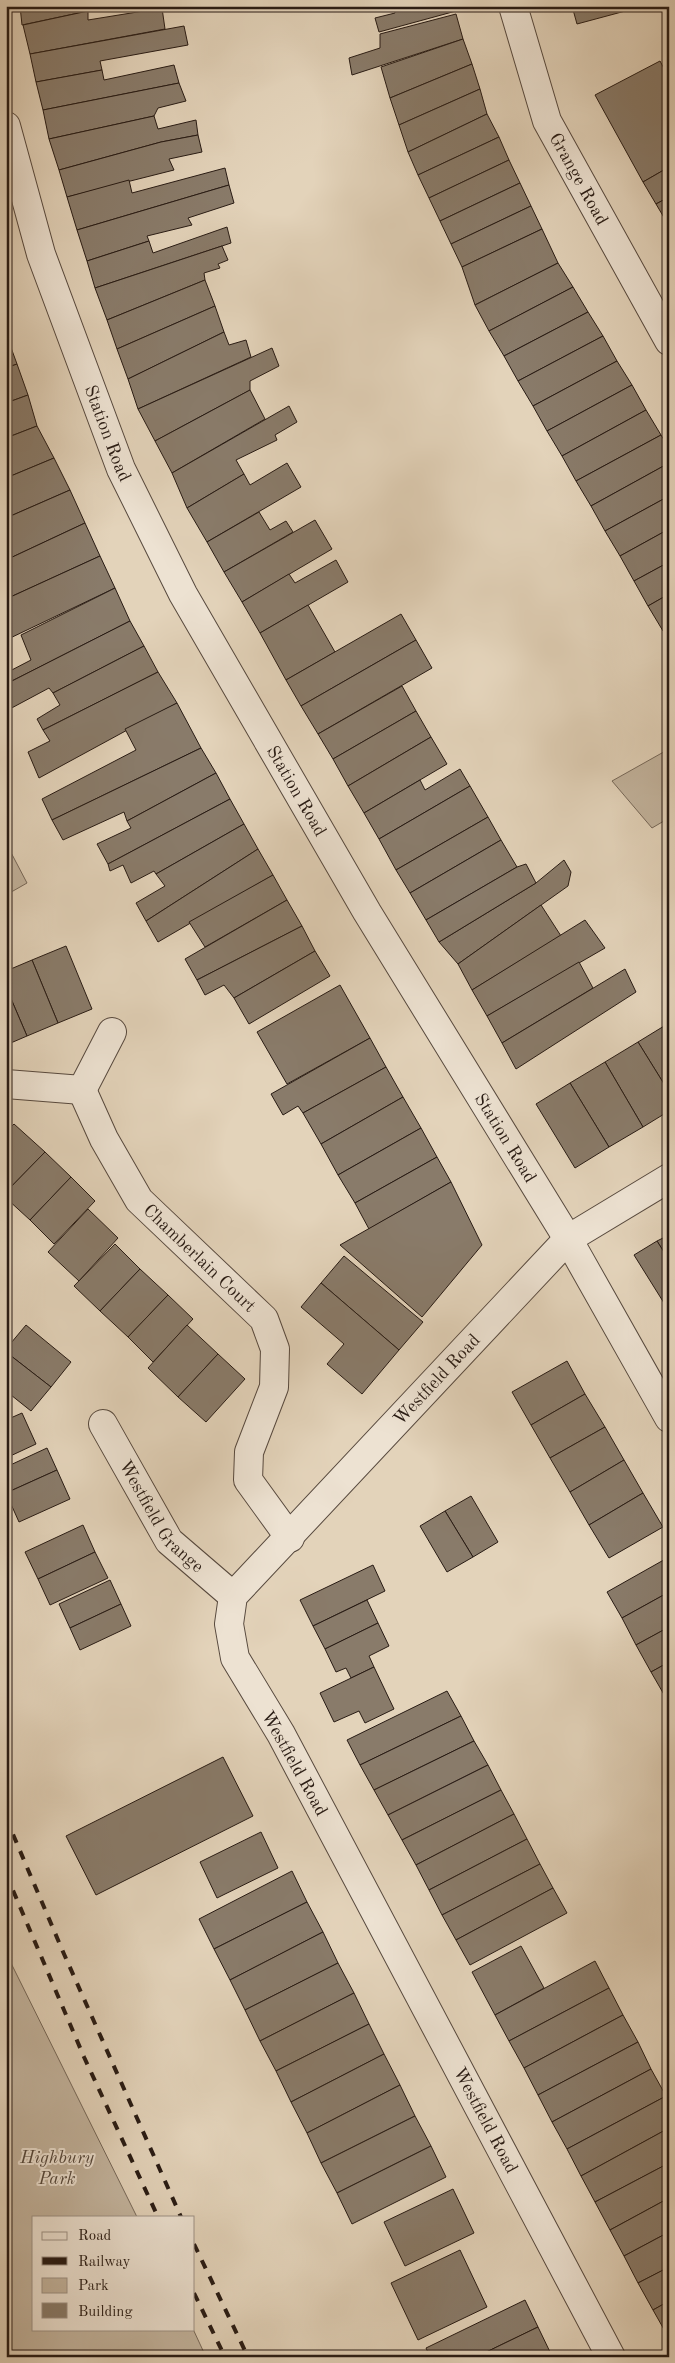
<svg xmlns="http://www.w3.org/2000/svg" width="675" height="2363" font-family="'Old Standard TT',serif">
  <rect width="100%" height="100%" fill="#e3d3ba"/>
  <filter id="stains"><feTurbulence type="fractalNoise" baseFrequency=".004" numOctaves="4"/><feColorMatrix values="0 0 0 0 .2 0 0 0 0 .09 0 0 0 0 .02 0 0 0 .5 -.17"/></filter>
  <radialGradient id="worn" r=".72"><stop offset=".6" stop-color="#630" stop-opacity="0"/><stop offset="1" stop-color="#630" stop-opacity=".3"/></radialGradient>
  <g fill="#c3b49e" stroke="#766859">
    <polygon points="669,749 669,818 652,828 612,781"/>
    <polygon points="6,843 27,883 6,895"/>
    <polygon points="6,1953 137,2217 34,2217 34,2329 193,2329 206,2357 6,2357"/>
  </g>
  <g fill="#897b6a" stroke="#281b14">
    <polygon points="20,6 86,6 88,11 22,25"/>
    <polygon points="394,6 455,6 456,11 379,32 375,18 395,13"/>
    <polygon points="572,6 644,6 577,24"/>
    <polygon points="162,8 165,29 30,54 23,25 88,11 88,20"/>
    <polygon points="456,14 463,39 352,75 349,58 380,48 380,34"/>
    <polygon points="184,26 188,45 100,61 102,70 36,82 30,54"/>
    <polygon points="463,39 472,64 390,98 381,67"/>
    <polygon points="660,61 669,78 669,167 643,182 595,95"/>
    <polygon points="472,64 480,89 399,125 390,98"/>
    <polygon points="174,65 179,83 43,110 36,82 102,70 104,80"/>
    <polygon points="179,83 186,101 158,108 154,116 49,139 43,110"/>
    <polygon points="480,89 487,114 408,152 399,125"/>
    <polygon points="487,114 499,137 418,175 408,152"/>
    <polygon points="154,116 158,129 196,120 198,135 161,142 59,170 49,139"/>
    <polygon points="198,135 202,152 169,159 174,170 67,197 59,170 161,142"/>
    <polygon points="499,137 509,160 429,198 418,175"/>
    <polygon points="509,160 520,183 440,221 429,198"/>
    <polygon points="669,167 669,197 656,204 643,182"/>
    <polygon points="225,168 229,185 77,230 67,197 129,180 132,193"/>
    <polygon points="520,183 531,206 451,244 440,221"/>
    <polygon points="229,185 234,203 188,218 192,225 147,236 149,241 87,261 77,230"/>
    <polygon points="669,197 669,226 656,204"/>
    <polygon points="531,206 542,229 462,267 451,244"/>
    <polygon points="227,227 231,243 95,288 87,261 149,241 153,253"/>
    <polygon points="542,229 558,263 475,305 462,267"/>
    <polygon points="222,246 228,260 218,264 220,268 204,273 205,280 107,320 95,288"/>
    <polygon points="558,263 573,287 489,331 475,305"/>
    <polygon points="205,280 215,306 117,349 107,320"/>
    <polygon points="573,287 588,312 504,356 489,331"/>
    <polygon points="215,306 224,332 128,379 117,349"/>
    <polygon points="588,312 603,336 518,381 504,356"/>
    <polygon points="224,332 229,345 246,340 251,357 138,409 128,379"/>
    <polygon points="6,334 17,364 6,368"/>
    <polygon points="603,336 617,361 533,406 518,381"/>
    <polygon points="272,348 279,366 250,381 250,390 155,441 138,409"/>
    <polygon points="617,361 632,385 547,431 533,406"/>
    <polygon points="17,364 28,395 6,403 6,368"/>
    <polygon points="632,385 646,410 562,456 547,431"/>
    <polygon points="250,390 265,419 172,473 155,441"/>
    <polygon points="28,395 37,426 6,438 6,403"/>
    <polygon points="289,406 297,422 275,435 277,440 236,460 244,474 187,508 172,473"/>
    <polygon points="646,410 661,435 576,481 562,456"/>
    <polygon points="37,426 54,458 6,478 6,438"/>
    <polygon points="661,435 669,448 669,463 591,506 576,481"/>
    <polygon points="54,458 70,490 6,518 6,478"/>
    <polygon points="287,463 301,487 207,542 187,508 244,474 250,485"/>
    <polygon points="669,463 669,496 605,531 591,506"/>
    <polygon points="70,490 85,523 6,560 6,518"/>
    <polygon points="669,496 669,529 620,556 605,531"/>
    <polygon points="259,512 270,530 286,521 293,532 224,572 207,542"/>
    <polygon points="315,520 332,549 242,602 224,572"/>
    <polygon points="85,523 100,556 6,599 6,560"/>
    <polygon points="669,529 669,562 634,581 620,556"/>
    <polygon points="100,556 115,588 6,640 6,599"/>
    <polygon points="336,560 348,582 260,633 242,602 289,574 295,583"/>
    <polygon points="669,562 669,594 648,606 634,581"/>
    <polygon points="115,588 130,621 6,684 6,673 31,660 21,635"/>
    <polygon points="669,594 669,627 663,631 648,606"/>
    <polygon points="308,605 335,652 286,680 260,633"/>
    <polygon points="401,614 416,640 301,706 286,680"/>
    <polygon points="130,621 144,646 53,693 49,688 6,711 6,684"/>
    <polygon points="416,640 432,668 318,734 301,706"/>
    <polygon points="144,646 158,672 43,730 37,719 60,705 53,693"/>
    <polygon points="158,672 177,703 39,778 28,752 50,741 43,730"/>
    <polygon points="402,686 416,711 333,759 318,734"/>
    <polygon points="177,703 201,748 52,820 42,799 136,750 125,729"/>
    <polygon points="416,711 431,737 348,786 333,759"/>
    <polygon points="431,737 447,764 364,813 348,786"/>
    <polygon points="201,748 216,773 127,821 124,812 63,840 52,820"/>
    <polygon points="460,769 470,786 379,839 364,813 420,780 425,790"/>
    <polygon points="216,773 230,799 108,864 97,844 131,828 127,821"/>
    <polygon points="470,786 488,817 396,870 379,839"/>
    <polygon points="230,799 244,824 156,874 154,871 131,883 123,865 110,871 108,864"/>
    <polygon points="488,817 501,840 410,893 396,870"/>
    <polygon points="244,824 258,849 146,921 136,903 165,886 156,874"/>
    <polygon points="501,840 517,867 426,920 410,893"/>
    <polygon points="258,849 273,875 158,942 146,921"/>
    <polygon points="564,860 571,872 568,886 458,964 439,942 536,883"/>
    <polygon points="526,864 536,883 439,942 426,920 517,867"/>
    <polygon points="273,875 287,900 205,947 189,922"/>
    <polygon points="287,900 302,926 197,980 185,959"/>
    <polygon points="541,905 561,936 472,990 458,964"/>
    <polygon points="585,920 605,948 487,1016 472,990"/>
    <polygon points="302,926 315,951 234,998 224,985 205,995 197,980"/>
    <polygon points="66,946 92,1009 58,1023 32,960"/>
    <polygon points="315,951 330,976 249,1024 234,998"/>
    <polygon points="32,960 58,1023 27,1036 6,987 6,971"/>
    <polygon points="579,962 593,988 502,1043 487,1016"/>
    <polygon points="625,969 636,992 516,1069 502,1043"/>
    <polygon points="340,985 370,1038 287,1084 257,1032"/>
    <polygon points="6,987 27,1036 6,1045"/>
    <polygon points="669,1023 669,1092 638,1042"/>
    <polygon points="370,1038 386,1067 303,1113 298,1106 283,1115 271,1094"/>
    <polygon points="638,1042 669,1092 669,1111 643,1127 605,1062"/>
    <polygon points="605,1062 643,1127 609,1147 570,1083"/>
    <polygon points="386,1067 403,1097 321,1144 303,1113"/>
    <polygon points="570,1083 609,1147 575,1168 536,1104"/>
    <polygon points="403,1097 421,1128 338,1175 321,1144"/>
    <polygon points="14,1124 45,1152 6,1192 6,1132"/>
    <polygon points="421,1128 437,1157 355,1203 338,1175"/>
    <polygon points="45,1152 71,1177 30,1220 6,1198 6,1192"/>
    <polygon points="437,1157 451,1182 369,1229 355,1203"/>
    <polygon points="71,1177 95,1201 54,1244 30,1220"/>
    <polygon points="451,1182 482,1245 422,1317 340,1245"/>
    <polygon points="88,1209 118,1238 79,1281 48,1252"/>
    <polygon points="669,1235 669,1260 657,1241"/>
    <polygon points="657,1241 669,1260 669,1311 634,1255"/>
    <polygon points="115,1244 140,1269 100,1311 74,1286"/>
    <polygon points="344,1256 423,1322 399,1350 321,1283"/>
    <polygon points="140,1269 168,1295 128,1337 100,1311"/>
    <polygon points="321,1283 399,1350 362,1394 327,1364 344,1344 301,1307"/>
    <polygon points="168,1295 193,1319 153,1362 128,1337"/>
    <polygon points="26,1325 71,1362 51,1387 6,1352 6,1349"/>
    <polygon points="187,1325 218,1354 178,1397 148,1368"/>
    <polygon points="6,1352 51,1387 31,1411 6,1391"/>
    <polygon points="218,1354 245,1379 206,1422 178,1397"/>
    <polygon points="567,1361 585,1394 531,1425 512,1392"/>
    <polygon points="585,1394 605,1427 550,1458 531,1425"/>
    <polygon points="22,1413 36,1444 6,1458 6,1420"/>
    <polygon points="605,1427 624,1460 570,1492 550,1458"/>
    <polygon points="47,1448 57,1470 6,1493 6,1467"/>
    <polygon points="624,1460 643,1493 589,1525 570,1492"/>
    <polygon points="57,1470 70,1499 19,1522 6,1493"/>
    <polygon points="643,1493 663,1527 609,1558 589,1525"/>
    <polygon points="471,1496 498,1542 473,1557 445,1511"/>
    <polygon points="445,1511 473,1557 447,1572 420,1526"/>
    <polygon points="83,1525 95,1552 38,1579 25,1552"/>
    <polygon points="95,1552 108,1578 50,1605 38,1579"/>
    <polygon points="669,1557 669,1592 622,1618 607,1592"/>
    <polygon points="373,1565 385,1591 313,1626 300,1600"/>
    <polygon points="110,1580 121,1604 70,1628 59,1604"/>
    <polygon points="669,1592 669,1627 636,1645 622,1618"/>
    <polygon points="367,1600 378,1623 325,1649 313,1626"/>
    <polygon points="121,1604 131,1626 80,1650 70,1628"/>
    <polygon points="378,1623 389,1646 369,1656 374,1667 351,1678 346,1668 336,1672 325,1649"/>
    <polygon points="669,1627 669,1662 651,1672 636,1645"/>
    <polygon points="669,1662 669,1697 666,1698 651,1672"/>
    <polygon points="374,1667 394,1709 365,1723 359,1711 334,1722 320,1693"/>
    <polygon points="447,1691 461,1716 360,1765 347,1740"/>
    <polygon points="461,1716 474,1741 374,1790 360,1765"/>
    <polygon points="474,1741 488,1765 388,1815 374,1790"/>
    <polygon points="223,1757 253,1816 96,1895 66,1836"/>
    <polygon points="488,1765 501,1790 402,1840 388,1815"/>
    <polygon points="501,1790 514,1814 416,1865 402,1840"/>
    <polygon points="514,1814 527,1839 429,1890 416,1865"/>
    <polygon points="261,1832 278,1868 217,1898 200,1862"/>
    <polygon points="527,1839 540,1864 442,1915 429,1890"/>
    <polygon points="540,1864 553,1888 456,1940 442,1915"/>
    <polygon points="292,1871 307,1902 214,1949 199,1919"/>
    <polygon points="553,1888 567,1913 470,1965 456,1940"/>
    <polygon points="307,1902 323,1932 230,1980 214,1949"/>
    <polygon points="323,1932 338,1963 245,2010 230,1980"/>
    <polygon points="521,1946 544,1988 495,2015 472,1972"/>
    <polygon points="595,1961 609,1988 509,2041 495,2015"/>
    <polygon points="338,1963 354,1993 260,2041 245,2010"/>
    <polygon points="609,1988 623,2015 524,2068 509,2041"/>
    <polygon points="354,1993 369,2024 276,2071 260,2041"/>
    <polygon points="623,2015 638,2042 538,2095 524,2068"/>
    <polygon points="369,2024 384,2054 291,2102 276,2071"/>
    <polygon points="638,2042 651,2069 552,2122 538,2095"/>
    <polygon points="384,2054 400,2085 307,2133 291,2102"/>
    <polygon points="651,2069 666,2096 567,2149 552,2122"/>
    <polygon points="400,2085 415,2116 321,2163 307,2133"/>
    <polygon points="666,2096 669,2101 669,2128 581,2176 567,2149"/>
    <polygon points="415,2116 431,2146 337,2193 321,2163"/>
    <polygon points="669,2128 669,2163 595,2202 581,2176"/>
    <polygon points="431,2146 446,2177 352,2224 337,2193"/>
    <polygon points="669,2163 669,2198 610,2230 595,2202"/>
    <polygon points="453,2189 474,2233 405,2266 384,2222"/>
    <polygon points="669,2198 669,2232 624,2256 610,2230"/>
    <polygon points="669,2232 669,2267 638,2283 624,2256"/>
    <polygon points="460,2250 487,2307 418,2340 391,2283"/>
    <polygon points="669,2267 669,2301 653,2310 638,2283"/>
    <polygon points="525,2300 538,2327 476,2357 430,2357 426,2348"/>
    <polygon points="669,2301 669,2332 666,2333 653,2310"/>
    <polygon points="538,2327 551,2354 546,2357 476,2357"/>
  </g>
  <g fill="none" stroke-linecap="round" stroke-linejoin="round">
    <defs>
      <g id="street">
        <path id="s1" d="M513,6l34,115 122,220"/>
        <path id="s2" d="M6,126l35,128 80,215 62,125 184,318 201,327 101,179"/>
        <polyline points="6,1084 82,1090 112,1032"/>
        <path id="s3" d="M82,1090l22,49 35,61 125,119 11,30 -1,38 -25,65 -1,28 42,58"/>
        <path id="s4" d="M103,1424l66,117 64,55"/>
        <path id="s5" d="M611,2357l-330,-623 -46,-76 -6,-34 4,-28 335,-357 101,-61"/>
      </g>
    </defs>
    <use href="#street" stroke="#57493e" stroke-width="30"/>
    <use href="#street" stroke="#ede2d2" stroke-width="28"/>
    <g stroke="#281b14" stroke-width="4" stroke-dasharray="9 9" stroke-linecap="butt">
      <polyline points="6,1818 64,1954 181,2217"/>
      <polyline points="6,1874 84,2057 158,2217"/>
      <polyline points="194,2244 248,2357"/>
      <polyline points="194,2293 225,2357"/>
    </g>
  </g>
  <g text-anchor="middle" stroke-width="4" stroke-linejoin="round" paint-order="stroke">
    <g font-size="18" fill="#281b14" stroke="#ede2d2">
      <text dy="6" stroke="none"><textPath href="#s1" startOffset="186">Grange Road</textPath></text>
      <text dy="6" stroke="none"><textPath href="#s2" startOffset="324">Station Road</textPath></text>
      <text dy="6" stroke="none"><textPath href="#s2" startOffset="729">Station Road</textPath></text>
      <text dy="6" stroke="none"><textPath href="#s2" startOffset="1134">Station Road</textPath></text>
      <text dy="6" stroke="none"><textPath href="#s3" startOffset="208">Chamberlain Court</textPath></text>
      <text dy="6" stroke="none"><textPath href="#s5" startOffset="1154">Westfield Road</textPath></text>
      <text dy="6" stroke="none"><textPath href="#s4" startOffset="110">Westfield Grange</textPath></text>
      <text transform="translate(295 1763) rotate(61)" y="6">Westfield Road</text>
      <text transform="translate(486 2120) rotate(62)" y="6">Westfield Road</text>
    </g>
    <g font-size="18" font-style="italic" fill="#56493d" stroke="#ede2d2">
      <text x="57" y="2163">Highbury<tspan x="57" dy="21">Park</tspan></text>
    </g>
  </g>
  <rect width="675" height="2363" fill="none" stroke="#e3d3ba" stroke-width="25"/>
  <rect x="8" y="8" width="660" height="2348" fill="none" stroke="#281b14" stroke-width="2.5"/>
  <rect x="12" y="12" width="650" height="2338" fill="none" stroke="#281b14"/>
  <rect x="32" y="2216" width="162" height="115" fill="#ede2d2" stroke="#9e9286"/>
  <rect x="42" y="2232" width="25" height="8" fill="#ede2d2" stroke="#9e9286"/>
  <text x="78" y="2240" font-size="15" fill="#281b14">Road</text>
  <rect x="42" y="2257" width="25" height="8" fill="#281b14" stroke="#9e9286"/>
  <text x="78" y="2266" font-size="15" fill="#281b14">Railway</text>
  <rect x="42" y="2278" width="25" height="15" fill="#c3b49e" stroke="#9e9286"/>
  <text x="78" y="2290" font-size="15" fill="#281b14">Park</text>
  <rect x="42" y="2303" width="25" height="15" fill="#897b6a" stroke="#9e9286"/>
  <text x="78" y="2316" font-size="15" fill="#281b14">Building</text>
  <rect width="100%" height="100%" filter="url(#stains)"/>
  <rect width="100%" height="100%" fill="url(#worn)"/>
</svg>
